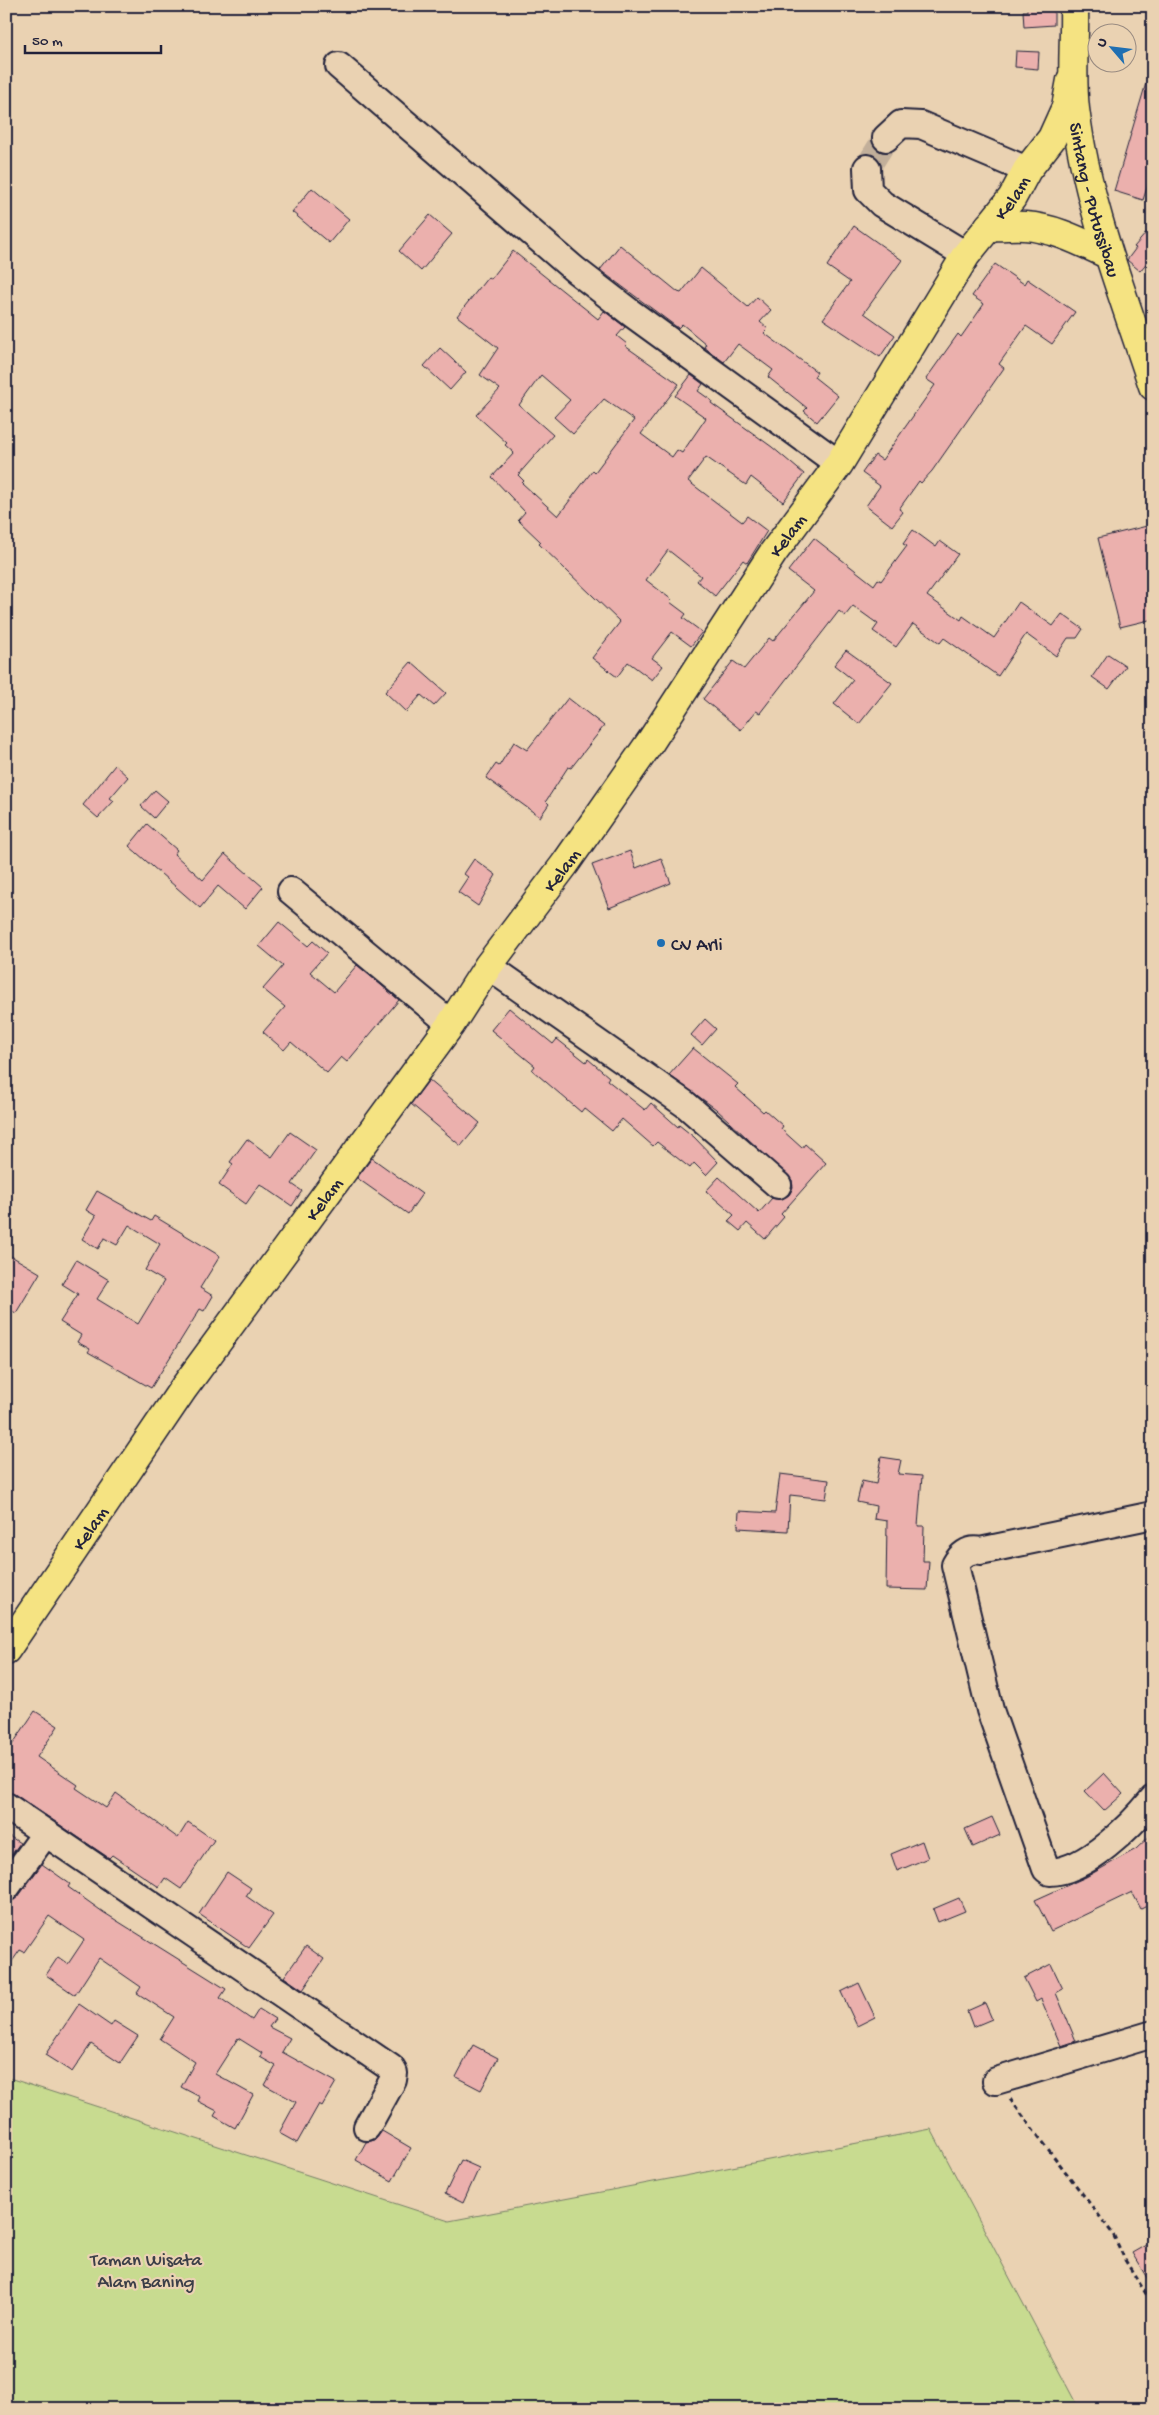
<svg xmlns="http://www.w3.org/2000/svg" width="1159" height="2415" font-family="'Gochi Hand',sans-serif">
  <rect width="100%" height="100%" fill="#ead2b2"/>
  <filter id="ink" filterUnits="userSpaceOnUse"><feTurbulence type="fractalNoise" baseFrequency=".02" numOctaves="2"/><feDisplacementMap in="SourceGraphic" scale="10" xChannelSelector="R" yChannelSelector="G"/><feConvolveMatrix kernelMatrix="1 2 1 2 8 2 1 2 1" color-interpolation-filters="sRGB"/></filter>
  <g filter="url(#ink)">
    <polygon fill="#c8db90" stroke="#757e66" points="6,2077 449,2221 931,2129 1079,2409 6,2409"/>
    <g fill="#ebb0ad" stroke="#22223b" fill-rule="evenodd">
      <polygon points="1027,6 1048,6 1048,10 1054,9 1054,25 1024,27 1023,11 1027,11"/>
      <polygon points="1016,51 1039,52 1038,69 1015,67"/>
      <polygon points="1149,73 1153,73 1153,169 1143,200 1114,191"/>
      <polygon points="312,188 349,219 329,243 292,212"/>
      <polygon points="430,215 452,234 421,271 399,251"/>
      <polygon points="1153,225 1153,255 1140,271 1127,260 1136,248 1134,247"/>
      <polygon points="854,226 902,260 864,313 895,335 880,357 823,319 850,282 827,266"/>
      <polygon points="620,245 678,292 681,293 701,268 748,307 757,297 771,310 760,322 768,329 764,333 817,372 814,377 838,396 817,422 804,411 807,408 768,377 773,370 738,344 724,362 704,347 706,344 682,324 678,328 600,270"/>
      <path d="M513,251l85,68 6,-8 21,16 -8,9 10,8 -2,2 54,38 -38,50 31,23 5,-7 5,3 24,-35 -31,-22 16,-21 12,9 -5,7 14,10 -1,2 61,44 32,27 -21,28 -32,-25 -5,8 -40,-28 -18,24 54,41 5,-6 20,15 -20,32 -4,-3 -28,36 -18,-15 4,-5 -33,-26 -22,30 26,20 -2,2 16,12 -3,4 19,14 -11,14 -19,-14 -20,26 11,8 -11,14 -24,-18 -11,15 -25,-19 28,-36 -81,-78 2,-2 -23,-22 7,-8 -33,-35 22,-24 -9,-8 2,-2 -31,-28 24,-26 -20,-14 18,-27 -41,-32 31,-39 3,2zM541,375l29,25 -16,17 19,17 31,-35 30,21 -39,52 -2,-2 -35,46 -36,-33 2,-2 -6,-6 35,-40 -34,-30z"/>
      <polygon points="995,264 1024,284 1027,279 1075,312 1052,344 1026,326 999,364 1004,368 932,471 921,483 919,481 899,509 903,512 892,526 866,506 880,486 862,473 875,455 882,460 935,385 926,379 958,334 961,337 984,304 972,296"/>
      <polygon points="1153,317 1153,336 1147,319"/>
      <polygon points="440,348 466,372 450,390 424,366"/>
      <polygon points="1147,526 1153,551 1153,619 1120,627 1098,538"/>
      <polygon points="913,530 936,547 940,541 958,554 927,596 961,620 963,616 994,638 1019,602 1053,626 1062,614 1083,629 1077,638 1068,638 1056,656 1026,634 998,676 944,638 940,643 913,624 896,647 873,631 878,624 853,606 845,616 839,611 760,713 756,711 741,730 703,699 733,661 744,669 769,638 773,641 814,591 788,571 814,538 874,585 878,579 881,581 907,546 903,544"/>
      <polygon points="846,650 892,683 859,724 834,704 853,680 834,665"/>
      <polygon points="1108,654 1126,666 1109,689 1092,677"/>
      <polygon points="411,662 446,693 434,706 421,695 406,712 385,692"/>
      <polygon points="568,698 604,726 571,768 568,767 546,801 549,804 540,817 486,778 496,764 499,766 514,742 527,750"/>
      <polygon points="115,765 128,777 110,798 114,801 98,818 83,805"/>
      <polygon points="155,790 168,801 154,818 141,806"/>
      <polygon points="147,824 177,850 174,854 203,880 225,854 263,887 245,909 218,886 200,908 129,846"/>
      <polygon points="630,851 636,868 661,858 671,883 609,908 592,865"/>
      <polygon points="474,859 496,875 478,906 458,892 468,877 464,874"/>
      <polygon points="279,922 308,946 313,941 327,953 310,972 334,992 357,965 399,1000 347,1062 341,1057 327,1073 291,1042 284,1050 263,1032 285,1007 263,989 283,966 259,946"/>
      <polygon points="509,1008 553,1044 557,1039 586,1062 588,1059 609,1077 607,1080 645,1110 651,1103 678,1127 679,1125 694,1137 718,1162 706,1175 694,1163 690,1168 657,1142 653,1146 622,1119 612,1131 584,1108 581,1112 532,1070 535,1066 491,1030"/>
      <polygon points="705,1019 716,1029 702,1045 691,1035"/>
      <polygon points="693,1048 738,1084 735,1087 763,1112 765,1110 783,1126 781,1129 802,1148 805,1144 826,1163 781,1214 784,1217 765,1239 747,1223 740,1231 728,1221 734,1215 706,1191 719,1177 759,1213 772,1198 782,1199 789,1195 793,1187 792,1180 716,1109 669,1075"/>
      <polygon points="429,1080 480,1123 461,1146 411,1104"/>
      <polygon points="290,1132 316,1150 292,1184 302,1191 292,1206 260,1184 246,1204 219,1185 233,1164 230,1162 247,1139 272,1157"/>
      <polygon points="372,1158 422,1194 408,1214 357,1178"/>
      <polygon points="97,1191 151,1221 154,1216 220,1256 200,1288 213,1296 204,1311 200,1309 151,1388 88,1352 90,1349 77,1342 81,1335 60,1322 78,1294 62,1284 76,1260 109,1280 97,1299 138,1324 164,1281 145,1270 160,1244 129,1225 117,1245 104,1238 98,1249 82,1239 96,1216 86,1210"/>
      <polygon points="6,1253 40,1273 16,1313 6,1308"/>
      <polygon points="881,1457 901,1460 898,1474 922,1476 918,1526 924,1526 923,1561 929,1561 927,1590 886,1589 887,1521 874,1519 876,1506 857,1502 862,1481 876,1484"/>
      <polygon points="780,1474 829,1480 826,1499 790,1495 788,1531 738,1528 739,1511 775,1513"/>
      <polygon points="35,1711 58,1726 37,1757 78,1785 76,1788 106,1808 116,1793 178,1838 188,1822 214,1840 181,1889 165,1878 159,1887 112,1855 109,1858 14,1794 6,1791 6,1754"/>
      <polygon points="1104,1773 1123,1794 1104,1811 1085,1791"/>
      <polygon points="992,1817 1000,1835 973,1847 965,1829"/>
      <polygon points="1153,1833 1153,1903 1141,1909 1132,1892 1051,1931 1035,1900 1086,1877 1136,1849"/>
      <polygon points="6,1834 20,1843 6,1862"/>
      <polygon points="922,1841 928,1858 897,1871 891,1854"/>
      <polygon points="42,1864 70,1884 68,1887 103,1912 226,1989 220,1998 252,2020 259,2009 275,2019 269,2027 290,2038 282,2052 336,2082 322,2106 319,2104 297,2143 279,2133 296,2102 265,2085 276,2066 260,2057 262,2053 238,2038 215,2074 253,2095 235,2128 214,2116 217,2111 198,2101 200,2097 181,2087 195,2062 160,2039 174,2017 137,1993 141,1987 99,1958 75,1995 46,1975 58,1957 68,1964 84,1940 49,1916 24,1952 20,1950 6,1970 6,1903 18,1897"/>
      <polygon points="227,1872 251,1888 246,1896 273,1915 249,1948 199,1914"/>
      <polygon points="959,1898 965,1911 938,1922 933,1909"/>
      <polygon points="306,1946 324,1959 303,1990 284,1977"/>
      <polygon points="1051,1964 1063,1989 1056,1993 1076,2041 1061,2046 1041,1999 1036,2002 1024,1978"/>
      <polygon points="859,1983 875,2017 857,2026 841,1992"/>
      <polygon points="985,2003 992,2019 973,2027 967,2011"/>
      <polygon points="79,2004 111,2026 114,2021 138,2036 120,2063 91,2044 72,2072 45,2055"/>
      <polygon points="473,2045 498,2058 481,2090 456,2077"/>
      <polygon points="382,2131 411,2148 392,2181 356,2160 366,2142 375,2140"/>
      <polygon points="461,2160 479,2168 463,2203 445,2194"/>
      <polygon points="1153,2241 1153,2288 1132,2253"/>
    </g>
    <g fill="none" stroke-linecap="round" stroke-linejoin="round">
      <polyline stroke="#c2af9a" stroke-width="26" stroke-dasharray="26 13" stroke-linecap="butt" points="867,168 886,138"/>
      <defs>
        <g id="minor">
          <polyline points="339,66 574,269 631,313 839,464"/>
          <polyline points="886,138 901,124 921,125 1027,170"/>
          <polyline points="867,168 868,190 882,204 966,255"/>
          <polyline points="291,891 451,1024"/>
          <polyline points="488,966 685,1104 778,1185"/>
          <path d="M1153,1515l-173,36c-12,-3 -20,5 -25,14l35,145 56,159 4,3c36,-1 81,-46 103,-73"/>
          <polyline points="6,1806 391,2068 394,2073 393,2080 367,2127"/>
          <polyline points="6,1888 45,1834"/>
          <polyline points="996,2081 1153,2034"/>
        </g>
        <g id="major">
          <path id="s1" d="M6,1650l177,-261 268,-365 37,-58 77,-102 86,-123 122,-188 66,-89 127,-209 46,-57 15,-28 25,-32 14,-31 5,-27"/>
        </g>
        <g id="highway">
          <path id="s2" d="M1074,6c1,34 -3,69 1,103 12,96 48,185 78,277"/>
          <path d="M989,226c12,1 24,-1 36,0 30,2 56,16 82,28"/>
        </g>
      </defs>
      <use href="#minor" stroke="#22223b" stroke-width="30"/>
      <use href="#major" stroke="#22223b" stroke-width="31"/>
      <use href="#highway" stroke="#22223b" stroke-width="31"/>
      <polyline stroke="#22223b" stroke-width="3" stroke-dasharray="5 4" stroke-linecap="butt" points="1010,2099 1113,2234 1125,2260 1153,2305"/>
      <use href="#minor" stroke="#ead2b2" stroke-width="26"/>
      <use href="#major" stroke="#f5e382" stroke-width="28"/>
      <use href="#highway" stroke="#f5e382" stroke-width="28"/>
    </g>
  </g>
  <circle fill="#1f6fb2" stroke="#ead2b2" stroke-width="2" cx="661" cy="943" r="5"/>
  <g text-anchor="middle" stroke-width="4.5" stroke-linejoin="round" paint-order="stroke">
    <g font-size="19" fill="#22223b" stroke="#ead2b2">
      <text dy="7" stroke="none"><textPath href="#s1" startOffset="1768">Kelam</textPath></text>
      <text dy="7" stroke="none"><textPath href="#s2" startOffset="196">Sintang - Putussibau</textPath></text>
      <text dy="7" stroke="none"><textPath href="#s1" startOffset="1362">Kelam</textPath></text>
      <text dy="7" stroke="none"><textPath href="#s1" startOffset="958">Kelam</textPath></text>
      <text dy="7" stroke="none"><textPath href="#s1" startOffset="552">Kelam</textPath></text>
      <text dy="7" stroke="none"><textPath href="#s1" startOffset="148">Kelam</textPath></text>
    </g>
    <g font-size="19" fill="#22223b" stroke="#ead2b2" text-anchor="start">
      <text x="671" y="950">CV Arli</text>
    </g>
    <g font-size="19" fill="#3b3e48" stroke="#ead2b2">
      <text x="146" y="2265">Taman Wisata<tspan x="146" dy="22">Alam Baning</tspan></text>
    </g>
  </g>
  <rect width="1159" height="2415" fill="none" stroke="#ead2b2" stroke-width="25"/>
  <rect x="12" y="12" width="1134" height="2390" fill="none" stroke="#22223b" stroke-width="2" filter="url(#ink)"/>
  <g transform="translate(1112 48) rotate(298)"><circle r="24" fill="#ead2b2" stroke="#9a8c82"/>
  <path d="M0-4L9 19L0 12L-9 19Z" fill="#1f6fb2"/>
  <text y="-8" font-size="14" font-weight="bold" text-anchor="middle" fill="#22223b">U</text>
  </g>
  <path d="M25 45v8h136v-8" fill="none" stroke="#22223b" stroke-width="2.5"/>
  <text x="32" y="45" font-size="15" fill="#22223b" stroke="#ead2b2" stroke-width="4" paint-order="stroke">50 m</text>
</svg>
